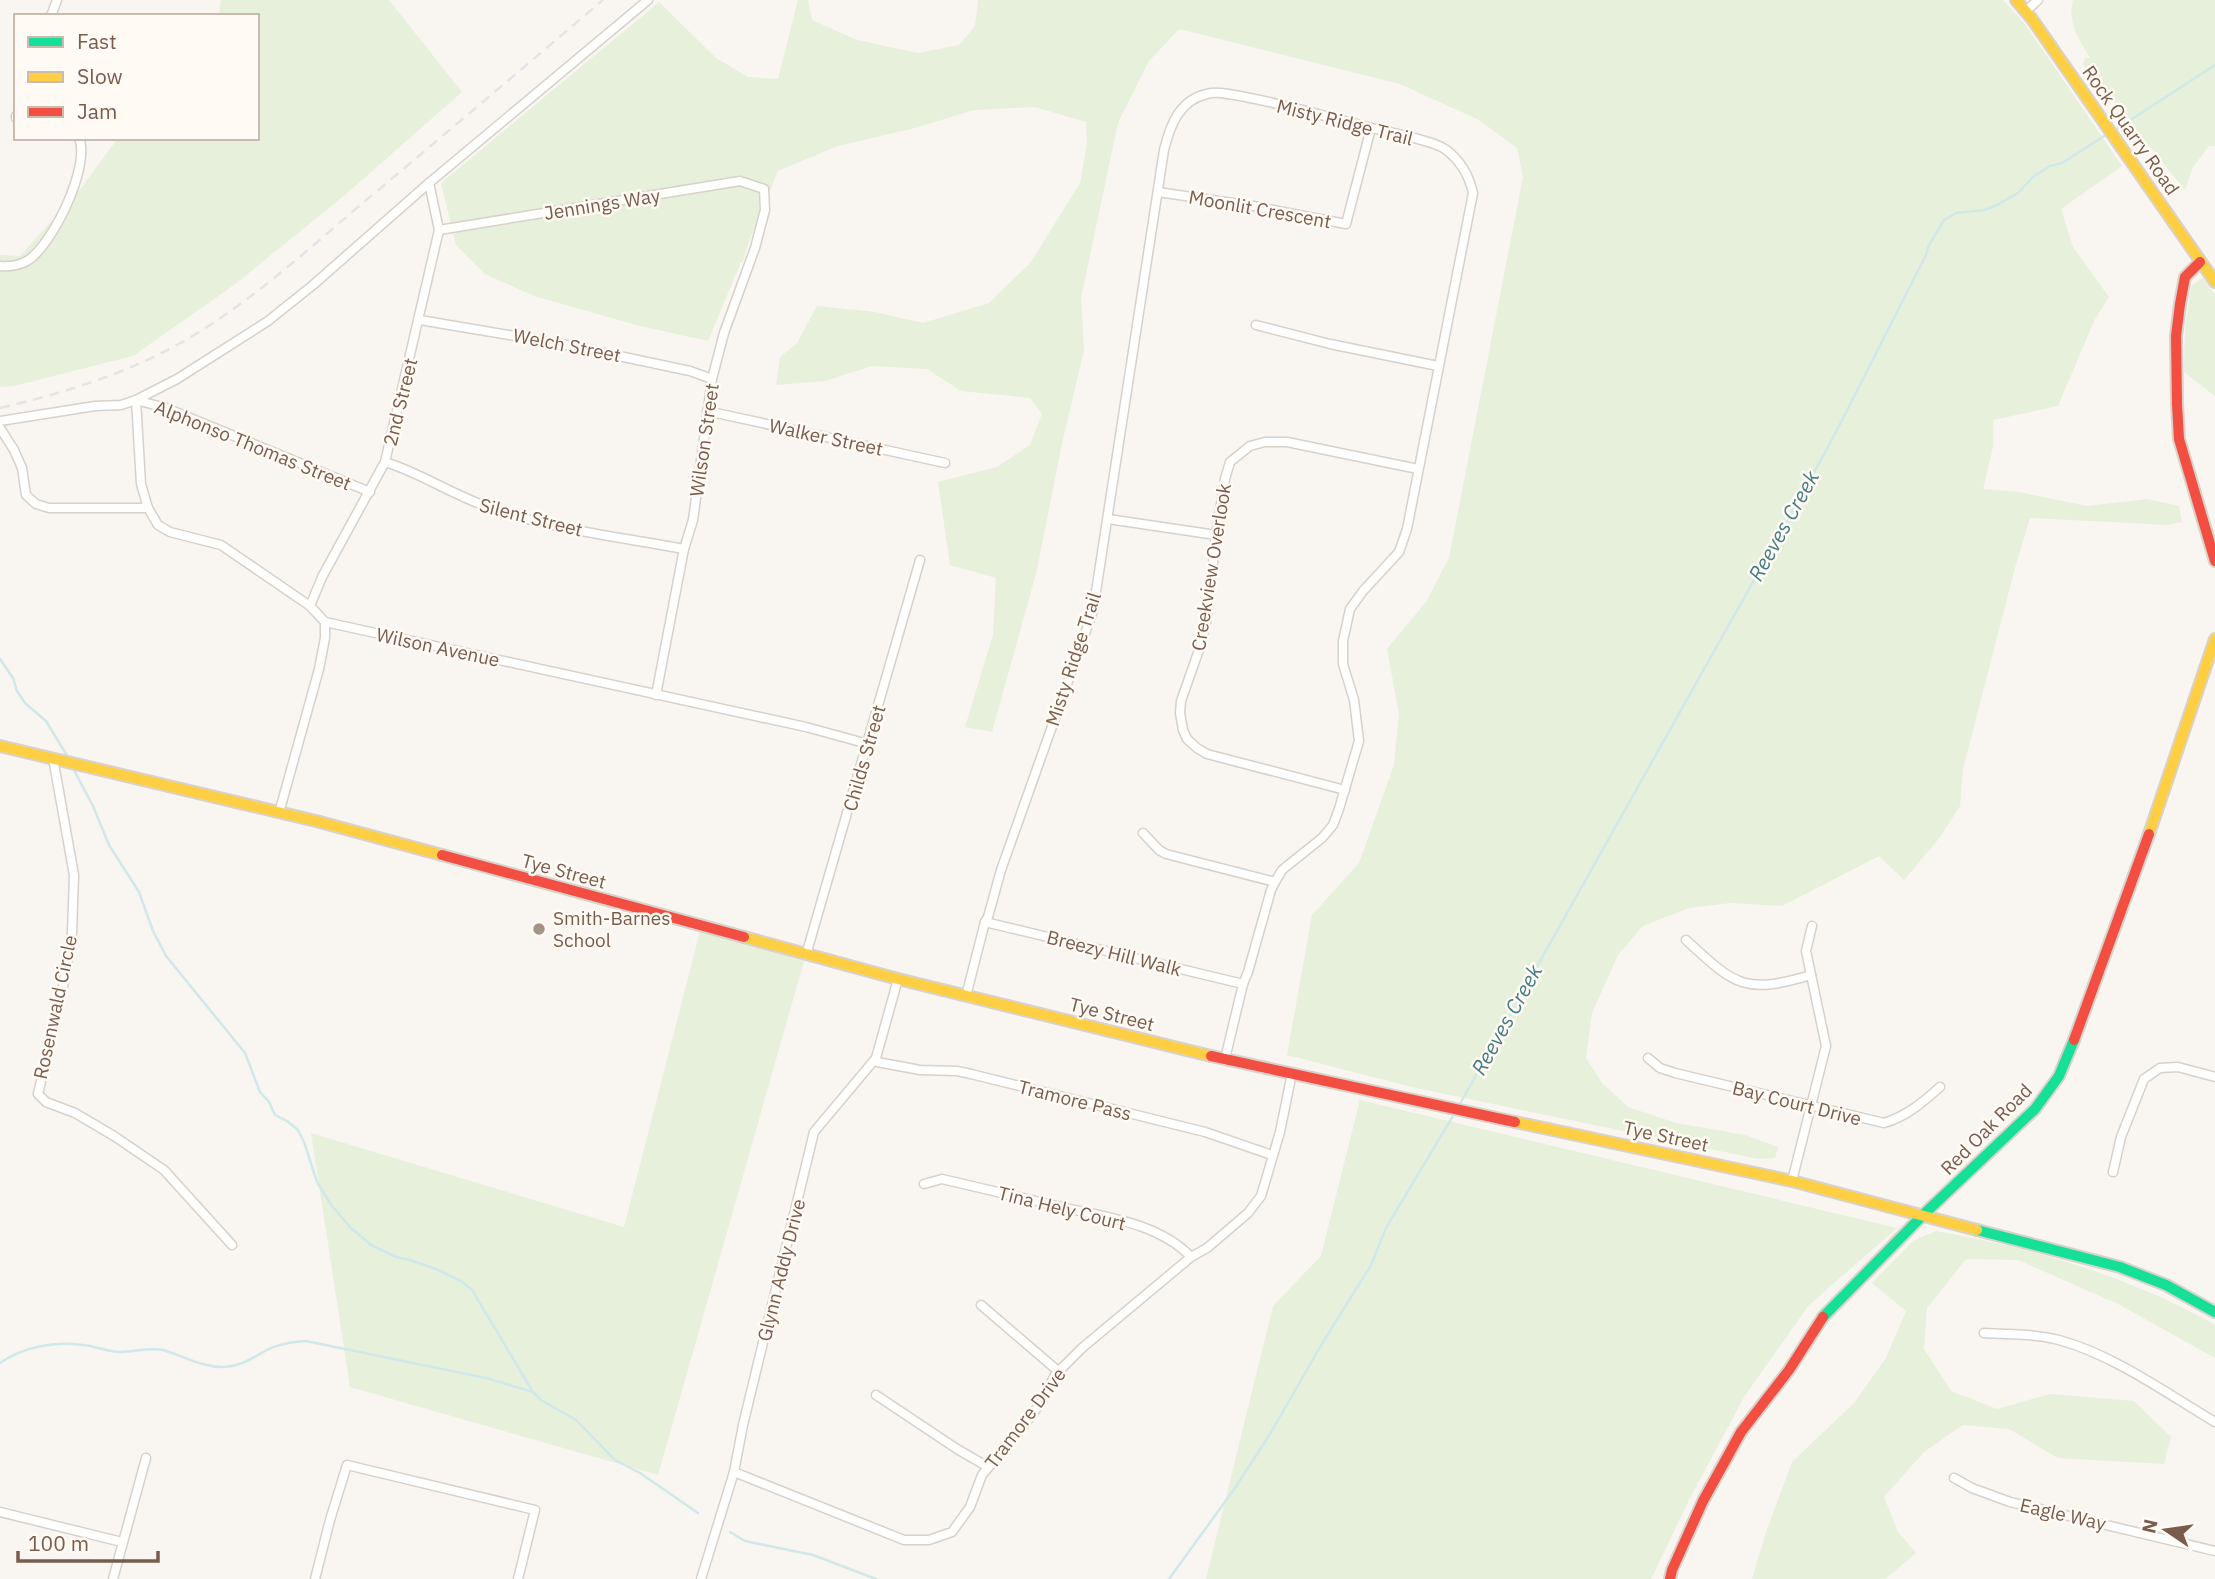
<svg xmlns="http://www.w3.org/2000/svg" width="2215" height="1579" font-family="'IBM Plex Sans',sans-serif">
  <rect width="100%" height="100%" fill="#f9f5f0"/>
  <g fill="#e7f0db">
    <polygon points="221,0 389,0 462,92 345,195 234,285 133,356 14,386 0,387 0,255 20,256 81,188 118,138 257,138 257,16 219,16"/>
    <polygon points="798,0 808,0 812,20 857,40 918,53 959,45 975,26 978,0 2003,0 2025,24 2122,166 2061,209 2073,247 2109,297 2095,319 2058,406 1993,420 1993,447 1983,489 2019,492 2087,506 2147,499 2179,506 2182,522 2168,525 2030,518 2016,564 1963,769 1960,806 1940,837 1904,880 1879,856 1782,906 1731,903 1689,908 1643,926 1618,955 1592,1013 1586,1058 1602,1083 1628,1107 1676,1123 1745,1135 1778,1147 1775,1158 1758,1159 1416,1088 1287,1055 1312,915 1359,863 1394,765 1399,714 1387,649 1426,602 1449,558 1523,177 1517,148 1479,120 1400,84 1179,29 1149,61 1118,123 1081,298 1084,350 1061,448 1037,570 992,732 965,727 993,635 996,578 950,565 938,482 997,467 1030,445 1042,414 1030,398 961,391 927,369 872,366 825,381 776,385 780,357 797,343 817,306 875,312 923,323 989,303 1031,262 1080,183 1087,144 1086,122 1035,107 974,110 915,128 838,146 778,171 749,241 743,262 741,262 708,341 640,326 534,296 485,274 456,245 441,183 659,2 716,58 748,77 778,79"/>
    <path d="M2073,0h142v146h-6l-16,21 -8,23 -102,-126 2,-6h5c-11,-19 -23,-36 -17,-58z"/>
    <polygon points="2203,278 2215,295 2215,396 2184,372 2185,326 2191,286"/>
    <polygon points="700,931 804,961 658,1475 350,1387 311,1133 624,1227"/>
    <polygon points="1360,1100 1897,1228 1809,1305 1744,1397 1689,1500 1651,1579 1206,1579 1273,1306 1321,1256"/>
    <path d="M1936,1231c97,17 193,45 279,94v33l-97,-54 -100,-44 -52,-1 -39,49 -3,41 27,42 46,18 53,-15 84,7 37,36 -7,27 -106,-6 -49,-29 -46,-4 -39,27 -40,45 14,35 18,21 -31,26h-133l14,-47 26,-70 62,-59 32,-45 20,-47 -34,-28 42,-43z"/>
  </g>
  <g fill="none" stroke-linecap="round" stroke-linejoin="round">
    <g stroke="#d0e8ea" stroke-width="2.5">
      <polyline points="2115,130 2215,65"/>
      <polyline points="0,659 13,678 17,691 25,703 46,721 69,759"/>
      <polyline points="73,768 93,806 109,845 139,892 153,931 166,956 245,1053 260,1092 269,1102 275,1115 287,1121 298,1130 304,1142 317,1182 332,1206 350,1227 371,1245 396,1257 410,1260 436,1269 461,1281 472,1290 533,1392 541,1400 576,1420 615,1460 640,1473 698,1513"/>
      <polyline points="1461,1102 1795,507 1836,432 1926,255 1928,247 1944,220 1956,213 1984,210 1997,205 2018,193 2033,177 2050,166 2062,163 2109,133"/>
      <path d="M0,1363c23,-16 54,-22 83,-18 12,1 24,7 37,7 14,0 28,-5 43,-2 21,6 40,18 62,17 16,-1 26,-8 40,-16 12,-7 27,-9 41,-10l180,37 47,14"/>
      <polyline points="730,1532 745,1541 813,1555 876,1579"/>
      <polyline points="1169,1579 1235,1488 1270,1434 1323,1342 1371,1265 1386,1228 1453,1116"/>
    </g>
    <defs>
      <g id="street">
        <polyline points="2026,11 2038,0"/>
        <polyline points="51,16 57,0"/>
        <polyline points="16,116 16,118"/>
        <polyline points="1158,192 1253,206 1346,224 1371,128"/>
        <polyline points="439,230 740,181 764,189 765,210 755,248 724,333 712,379 693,520 684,549 656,695"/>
        <path d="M0,266c9,1 19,-1 27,-5 25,-15 64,-95 52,-123"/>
        <polyline points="420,320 562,344 690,371 712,379"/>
        <polyline points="1256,325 1330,344 1438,366"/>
        <polyline points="136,400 141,484 148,508 158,525 170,532 221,545 310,606 325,622 806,727 868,744"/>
        <polyline points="136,400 166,408 370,492"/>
        <polyline points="707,411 945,463"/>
        <polyline points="0,421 95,406 121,405 136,400 177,379 268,321 313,285 429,183 648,0"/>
        <polyline points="0,428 14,450 22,468 26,495 36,504 49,508 148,508"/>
        <path d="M385,462c39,12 70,35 109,47 61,21 127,28 190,40"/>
        <polyline points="1108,519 1216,535"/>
        <polyline points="310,606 322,577 385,462 439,230 429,183"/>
        <polyline points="53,758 74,875 72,933 64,982 38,1094 46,1102 75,1113 114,1136 164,1170 232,1245"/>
        <polyline points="1345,790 1207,754 1197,748 1187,739 1183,730 1180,713 1181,701 1200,647 1207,618 1216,535 1225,479 1230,462 1250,446 1265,442 1287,442 1418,469"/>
        <polyline points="279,813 319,669 325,638 325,622"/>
        <polyline points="1143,833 1159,850 1166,854 1275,882"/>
        <polyline points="985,922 1243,984"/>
        <path d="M1686,940c49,45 58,55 125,35"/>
        <polyline points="806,955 920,560"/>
        <path d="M966,996l19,-74 3,-5 13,-47 92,-259 71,-461c6,-24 15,-50 43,-56 6,-2 15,-1 21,0 47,7 94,22 140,33 18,5 64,13 77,22 15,11 24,26 28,44l-66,336 -8,23 -36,39 -13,18 -7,32v23l11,36 5,41 -20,68 -6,16 -11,13 -40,32 -7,12 -4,8 -23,82 -5,12 -18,75"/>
        <polyline points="876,1058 877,1062 920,1070 957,1071 971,1074 1205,1132 1272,1155"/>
        <path d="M1648,1058l12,10 15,5 209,50c23,-7 38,-20 56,-36"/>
        <polyline points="2113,1172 2121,1137 2144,1079 2160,1068 2178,1067 2215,1077"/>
        <polyline points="1792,1181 1826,1046 1806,951 1812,926"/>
        <path d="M924,1184l18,-5c38,9 77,18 115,27 46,11 101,16 134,51"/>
        <polyline points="981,1305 1058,1371"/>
        <path d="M1984,1333c25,1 51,1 75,7 55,15 107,53 156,82"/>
        <polyline points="876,1395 957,1449 988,1467"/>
        <polyline points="734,1472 904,1540 929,1540 952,1532 970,1507 982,1475 1022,1428 1042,1401 1055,1375 1082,1348 1191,1257 1207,1248 1248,1213 1261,1196 1280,1132 1292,1073"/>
        <polyline points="1954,1478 1972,1488 2010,1502 2215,1551"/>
        <polyline points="0,1512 122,1542"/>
        <polyline points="113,1579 146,1458"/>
        <polyline points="315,1579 330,1520 347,1465 535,1510 518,1579"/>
        <polyline points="701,1579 734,1472 743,1425 814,1132 876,1058 898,979"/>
      </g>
      <g id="fast">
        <polyline points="1977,1230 2120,1267 2166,1285 2215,1312"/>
        <polyline points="1823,1317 1923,1215 2035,1109 2059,1076 2074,1040"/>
      </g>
      <g id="slow">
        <polyline points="2016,0 2032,19 2215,282"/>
        <polyline points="0,746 316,821 442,855"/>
        <polyline points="2149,834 2215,639"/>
        <polyline points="744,937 898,979 1211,1056"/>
        <polyline points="1515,1122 1792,1181 1977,1230"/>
      </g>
      <g id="jam">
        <polyline points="2200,262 2185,277 2180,304 2176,336 2177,404 2179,439 2215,561"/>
        <polyline points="442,855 744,937"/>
        <polyline points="2074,1040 2149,834"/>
        <polyline points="1211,1056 1515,1122"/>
        <polyline points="1670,1579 1672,1570 1703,1501 1741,1432 1789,1370 1823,1317"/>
      </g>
    </defs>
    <use href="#street" stroke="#d7d1cb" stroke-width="11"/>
    <use href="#fast" stroke="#d9d2cb" stroke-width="14"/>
    <use href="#slow" stroke="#d9d2cb" stroke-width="14"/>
    <use href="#jam" stroke="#d9d2cb" stroke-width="14"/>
    <use href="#street" stroke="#fefefd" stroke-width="8"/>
    <use href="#fast" stroke="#16e098" stroke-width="10"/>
    <use href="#slow" stroke="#ffcf43" stroke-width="10"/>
    <use href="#jam" stroke="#f24e42" stroke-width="10"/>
    <path stroke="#e6e3e7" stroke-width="2.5" stroke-dasharray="10 7" stroke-linecap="butt" d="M0,408c64,-15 126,-34 184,-67 66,-38 122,-90 180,-139 80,-67 159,-134 239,-202"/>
  </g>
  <circle fill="#a69286" stroke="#fffaf3" stroke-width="2.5" cx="539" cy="929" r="7"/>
  <g text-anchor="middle" stroke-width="5" stroke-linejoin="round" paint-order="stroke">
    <g font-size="19" fill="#7a5c4d" stroke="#fffaf3">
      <text transform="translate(1345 122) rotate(14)" y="7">Misty Ridge Trail</text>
      <text transform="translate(2131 130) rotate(55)" y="7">Rock Quarry Road</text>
      <text transform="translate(602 204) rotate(-9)" y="7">Jennings Way</text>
      <text transform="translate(1260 209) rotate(10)" y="7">Moonlit Crescent</text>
      <text transform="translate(567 345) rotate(11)" y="7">Welch Street</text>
      <text transform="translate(400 402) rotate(-76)" y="7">2nd Street</text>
      <text transform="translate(826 437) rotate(12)" y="7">Walker Street</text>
      <text transform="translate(704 440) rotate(-82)" y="7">Wilson Street</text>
      <text transform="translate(253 445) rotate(22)" y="7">Alphonso Thomas Street</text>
      <text transform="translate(531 517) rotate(14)" y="7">Silent Street</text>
      <text transform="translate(1211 567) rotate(-81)" y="7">Creekview Overlook</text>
      <text transform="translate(438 647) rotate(12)" y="7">Wilson Avenue</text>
      <text transform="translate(1073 659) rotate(-72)" y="7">Misty Ridge Trail</text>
      <text transform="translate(864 758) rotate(-74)" y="7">Childs Street</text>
      <text transform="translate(564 871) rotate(15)" y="7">Tye Street</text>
      <text transform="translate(1114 953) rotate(14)" y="7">Breezy Hill Walk</text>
      <text transform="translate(55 1007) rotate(-78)" y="7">Rosenwald Circle</text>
      <text transform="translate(1112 1014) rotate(14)" y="7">Tye Street</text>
      <text transform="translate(1075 1100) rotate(14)" y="7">Tramore Pass</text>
      <text transform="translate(1797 1103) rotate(14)" y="7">Bay Court Drive</text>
      <text transform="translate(1986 1129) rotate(-45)" y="7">Red Oak Road</text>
      <text transform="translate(1666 1136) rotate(12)" y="7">Tye Street</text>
      <text transform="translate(1062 1208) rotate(14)" y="7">Tina Hely Court</text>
      <text transform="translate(781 1270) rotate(-76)" y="7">Glynn Addy Drive</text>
      <text transform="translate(1025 1418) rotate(-53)" y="7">Tramore Drive</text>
      <text transform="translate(2063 1514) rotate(13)" y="7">Eagle Way</text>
    </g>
    <g font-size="19" fill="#7a5c4d" stroke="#fffaf3" text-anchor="start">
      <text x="553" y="925">Smith-Barnes<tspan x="553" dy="22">School</tspan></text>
    </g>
    <g font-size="21" font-style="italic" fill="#437c86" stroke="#fffaf3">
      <text transform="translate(1784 526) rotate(-61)" y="7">Reeves Creek</text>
      <text transform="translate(1507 1020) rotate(-61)" y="7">Reeves Creek</text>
    </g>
  </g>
  <rect x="14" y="14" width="245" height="126" fill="#fffaf3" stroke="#cabbb1" stroke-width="2"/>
  <rect x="28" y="37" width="35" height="10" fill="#16e098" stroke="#cabbb1" stroke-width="2"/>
  <text x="77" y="49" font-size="21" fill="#7a5c4d">Fast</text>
  <rect x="28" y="72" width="35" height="10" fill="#ffcf43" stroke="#cabbb1" stroke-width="2"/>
  <text x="77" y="84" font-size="21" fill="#7a5c4d">Slow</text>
  <rect x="28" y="107" width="35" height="10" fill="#f24e42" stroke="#cabbb1" stroke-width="2"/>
  <text x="77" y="119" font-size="21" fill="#7a5c4d">Jam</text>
  <g transform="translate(2166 1530) rotate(283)" stroke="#fffaf3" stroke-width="5" paint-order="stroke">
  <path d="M0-5L12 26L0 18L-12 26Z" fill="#7a5c4d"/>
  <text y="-10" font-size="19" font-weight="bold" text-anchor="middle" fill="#7a5c4d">N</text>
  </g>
  <path d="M18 1551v10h140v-10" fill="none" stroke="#7a5c4d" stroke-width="3.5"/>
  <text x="28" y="1551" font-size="21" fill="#7a5c4d" stroke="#fffaf3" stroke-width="5" paint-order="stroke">100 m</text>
</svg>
